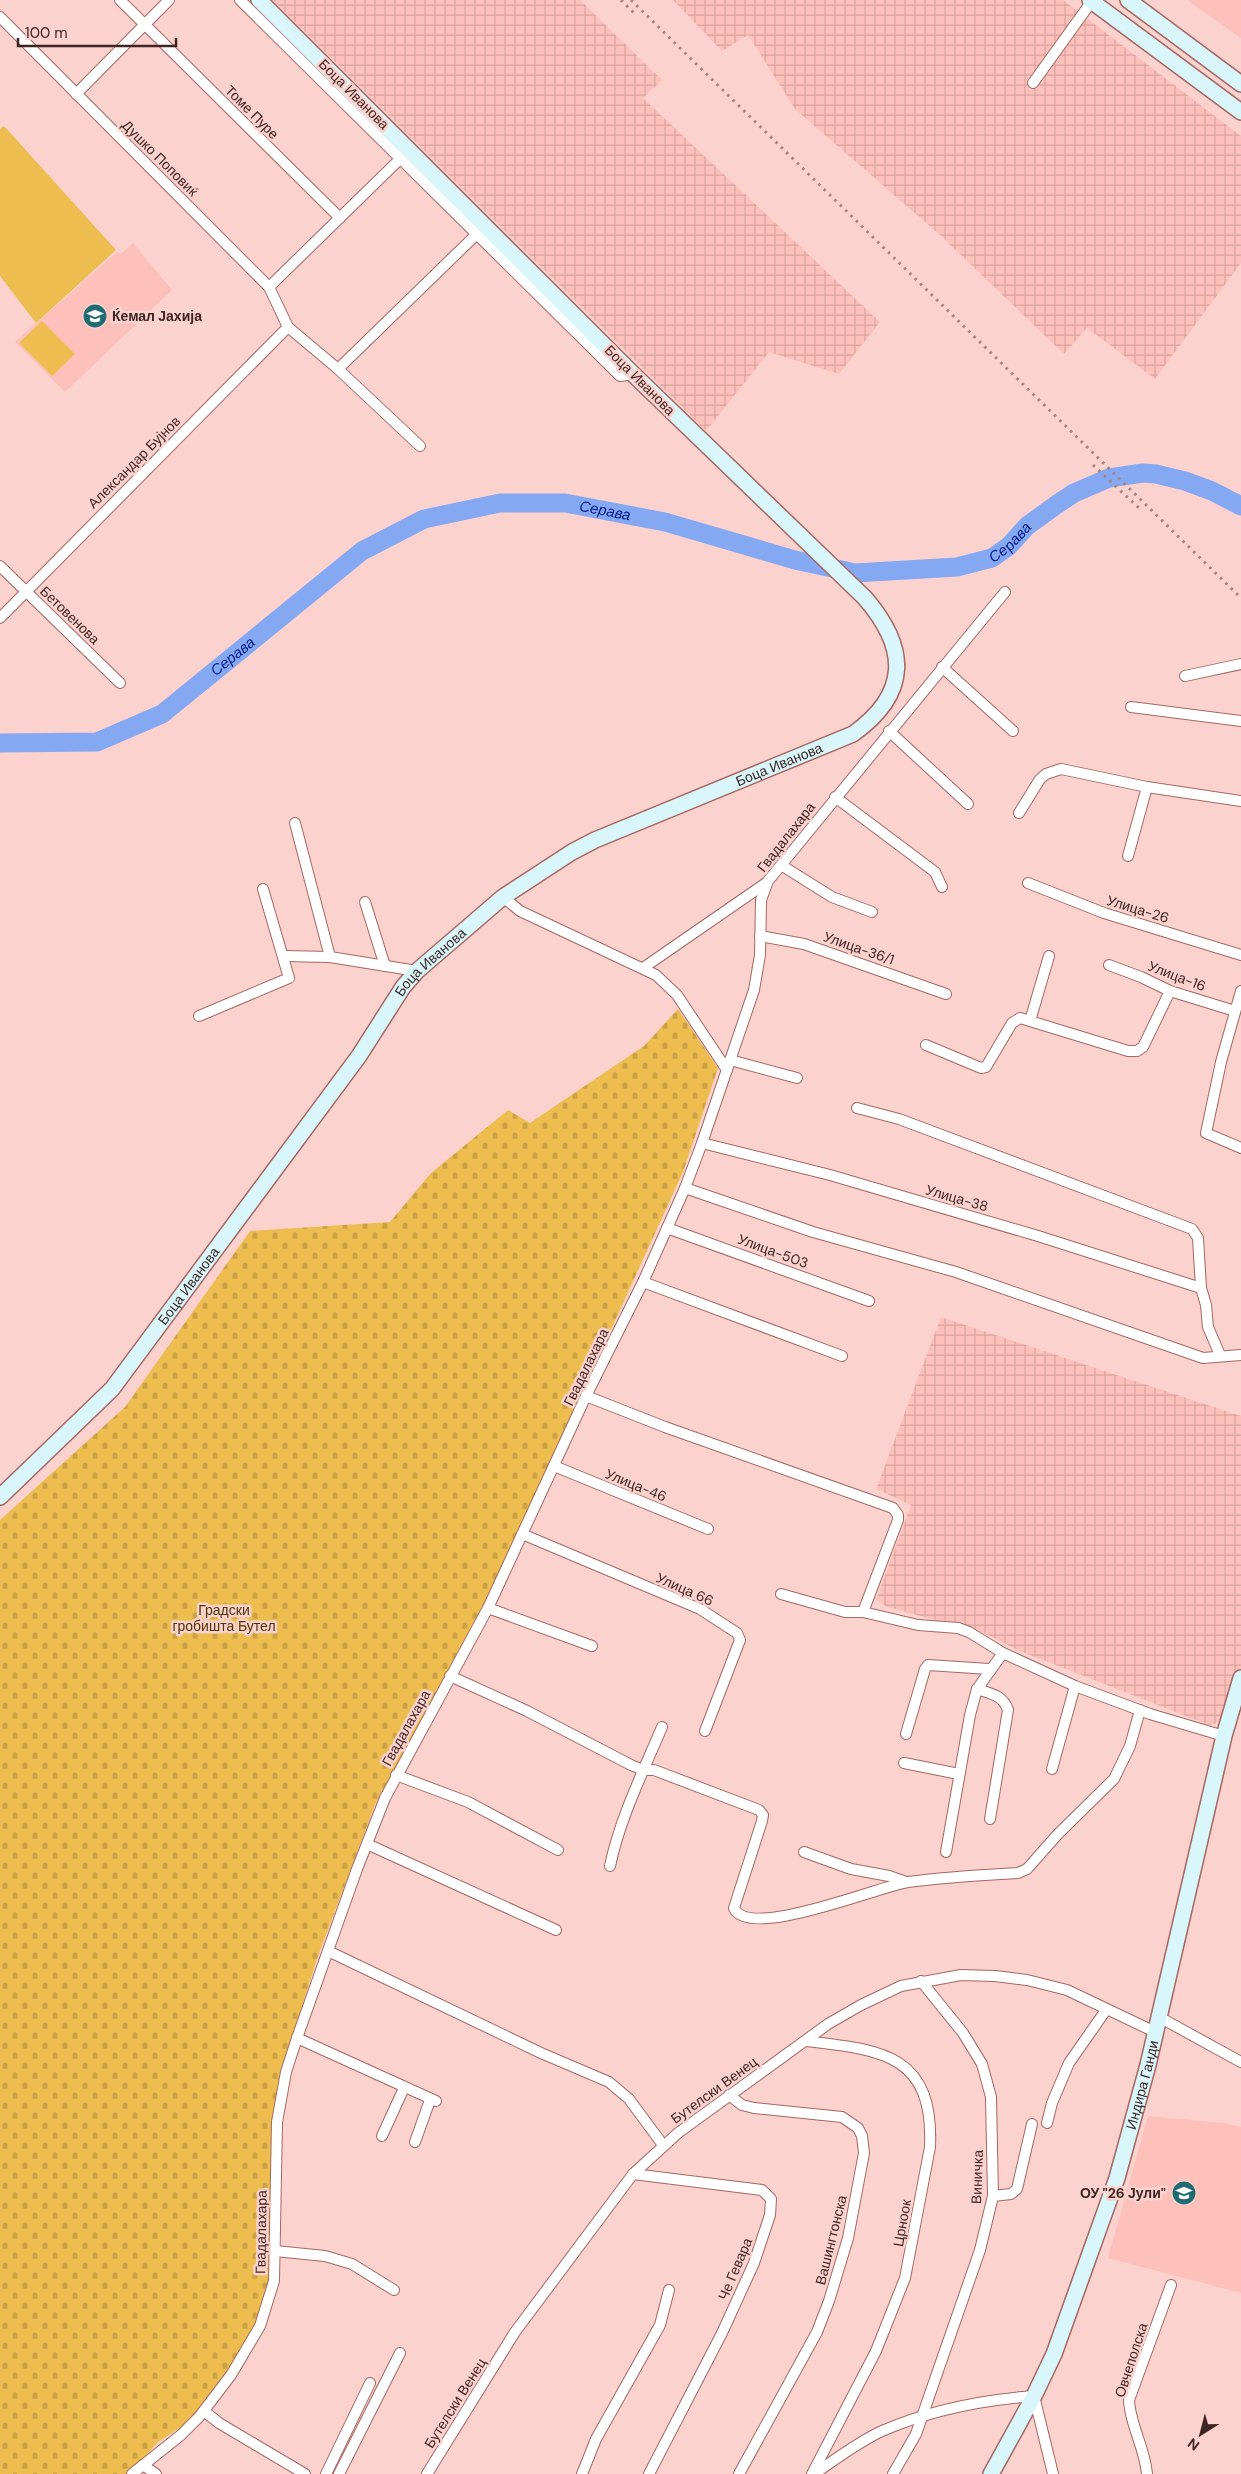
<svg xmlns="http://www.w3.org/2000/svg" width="1241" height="2474" font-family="'DM Sans',sans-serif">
  <defs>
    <pattern id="industrial-grid" width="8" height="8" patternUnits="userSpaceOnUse" patternTransform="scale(1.25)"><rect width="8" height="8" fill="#fdc0ba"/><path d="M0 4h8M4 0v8" fill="none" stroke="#daa5a0"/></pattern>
    <pattern id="cemetery-stones" width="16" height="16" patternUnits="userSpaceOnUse" patternTransform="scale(1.25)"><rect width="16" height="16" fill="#eebd4f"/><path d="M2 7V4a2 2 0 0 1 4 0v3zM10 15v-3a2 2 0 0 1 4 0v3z" fill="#cda245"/></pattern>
  </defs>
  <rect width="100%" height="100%" fill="#fcd2ce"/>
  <g fill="#fdc0ba">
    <polygon points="1187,0 1241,0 1241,38"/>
    <polygon points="133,243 172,290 65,392 15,342 117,252 121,254"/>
    <polygon points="1148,2116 1223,2123 1241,2127 1241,2293 1108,2258"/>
  </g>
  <g fill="url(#industrial-grid)">
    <polygon points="273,0 580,0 662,80 643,98 880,322 839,374 769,352 706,431"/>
    <polygon points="673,0 1063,0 1241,136 1241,263 1155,379 1087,328 1064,354 940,235 795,109 748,35 722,51"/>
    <polygon points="941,1317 1241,1416 1241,1676 1224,1721 1209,1725 1015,1649 984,1633 887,1607 876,1600 911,1505 876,1489"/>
  </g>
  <g fill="#eebd4f">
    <polygon points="4,126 116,250 36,323 0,276 0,129"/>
    <polygon points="42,321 75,354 52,376 19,343"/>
  </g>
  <polygon fill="url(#cemetery-stones)" points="678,1009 718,1068 683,1172 474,1629 376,1802 318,1956 281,2072 269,2280 259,2320 235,2359 201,2407 180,2428 158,2442 129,2474 0,2474 0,1520 125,1407 250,1231 390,1222 431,1173 508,1110 530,1123 644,1046"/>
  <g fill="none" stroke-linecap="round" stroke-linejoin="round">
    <path stroke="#85a8f3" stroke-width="19" id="s1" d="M0,743l97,-1 65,-28 200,-163 62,-32 76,-16h65l100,19 130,38 60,13 102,-6 35,-9 17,-12 18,-20 29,-21 18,-12 35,-15 34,-5 13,1 29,7 27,10 29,15"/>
    <defs>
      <g id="street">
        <polyline points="120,0 340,218"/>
        <polyline points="240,0 620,376 633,374"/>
        <polyline points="0,17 269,287 288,327 338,369 420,446"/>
        <polyline points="1033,83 1092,1"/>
        <polyline points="76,94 169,0"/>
        <polyline points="269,287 400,159"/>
        <polyline points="338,369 481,230"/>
        <polyline points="0,566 120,683"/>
        <polyline points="0,618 288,327"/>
        <polyline points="942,667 1013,731"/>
        <polyline points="1185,676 1241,664"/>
        <polyline points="1131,707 1241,721"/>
        <polyline points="889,731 968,804"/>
        <polyline points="835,797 935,872 942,887"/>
        <polyline points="1019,813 1040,779 1046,774 1061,769 1147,787 1241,801"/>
        <polyline points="295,823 330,957"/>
        <polyline points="1128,856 1147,787"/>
        <polyline points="781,865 832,897 872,912"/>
        <polyline points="1028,883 1104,913 1241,955"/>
        <polyline points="503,897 520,911 656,975 677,995 727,1070"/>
        <polyline points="365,902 385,966"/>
        <polyline points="760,936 804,944 946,994"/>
        <polyline points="284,956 330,957 417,971"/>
        <polyline points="1109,965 1141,977 1170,991 1235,1011"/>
        <polyline points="643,968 766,883"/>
        <polyline points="1241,991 1221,1062 1206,1133 1241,1148"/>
        <polyline points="199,1016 289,978 263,889"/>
        <polyline points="1030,1021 1049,956"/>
        <polyline points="926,1045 981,1068 986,1067 1012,1023 1020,1018 1128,1051 1137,1051 1143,1047 1170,991"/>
        <polyline points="730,1060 797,1078"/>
        <polyline points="857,1108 899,1119 1192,1229 1198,1238 1201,1288 1206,1305 1208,1327 1220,1355"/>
        <polyline points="702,1143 830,1175 1038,1236 1201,1288"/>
        <polyline points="685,1188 813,1232 956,1272 1203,1358 1241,1355"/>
        <polyline points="667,1228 869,1301"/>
        <polyline points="643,1282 842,1356"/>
        <polyline points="586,1396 665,1427 893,1508 898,1515 898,1520 863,1612"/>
        <polyline points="554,1466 708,1529"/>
        <polyline points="522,1534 700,1609 737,1633 740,1640 705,1731"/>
        <polyline points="781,1594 845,1612 863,1612 918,1625 958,1628 969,1632 1003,1653 1075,1686 1150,1714 1224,1736"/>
        <polyline points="488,1608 592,1646"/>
        <path d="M450,1676l77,35 104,54 12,5h11l105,40 4,5 -1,6 -28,87c14,33 146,-22 174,-26 36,-5 74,-7 110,-9l9,-4 31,-35 56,-55 16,-33 10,-36"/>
        <path d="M977,1689c14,5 26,6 31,21l-18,109"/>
        <polyline points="906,1734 925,1669 928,1665 989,1669"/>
        <polyline points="904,1763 959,1774"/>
        <polyline points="1052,1769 1075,1686"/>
        <polyline points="396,1775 468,1802 558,1850"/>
        <polyline points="367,1844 556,1930"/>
        <polyline points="804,1852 851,1869 889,1876 906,1882"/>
        <polyline points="946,1852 970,1715 977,1689 1003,1653"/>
        <path d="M610,1866c10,-48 33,-94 52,-139"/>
        <polyline points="328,1951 541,2053 609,2082 629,2099 663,2145"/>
        <polyline points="1159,2017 1241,2062"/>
        <polyline points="297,2038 436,2101"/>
        <path d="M806,2041c76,9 128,13 124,106l-25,131 -29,73 -64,123"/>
        <polyline points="729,2095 742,2105 754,2108 842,2117 858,2128 862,2136 864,2153 848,2238 829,2301 817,2332 739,2474"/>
        <polyline points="1047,2123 1052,2103 1069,2063 1106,2010"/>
        <polyline points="382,2136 404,2088"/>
        <polyline points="415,2142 430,2100"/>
        <polyline points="633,2174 762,2190 771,2199 770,2215 754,2263 722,2333 649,2474"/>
        <polyline points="993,2196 1011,2194 1017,2189 1032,2124"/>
        <polyline points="275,2251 325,2256 352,2264 394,2290"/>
        <polyline points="204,2411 219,2423 305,2474"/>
        <polyline points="143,2465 156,2474"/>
        <polyline points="132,2474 181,2435 199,2417 231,2375 260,2326 274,2281 277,2122 286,2072 297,2038 357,1869 385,1798 488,1608 586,1396 643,1282 685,1188 702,1143 754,990 760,955 761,900 768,881 1005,592"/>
        <polyline points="326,2474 370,2383"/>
        <polyline points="339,2474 400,2353"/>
        <polyline points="427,2474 515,2332 633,2174 678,2133 828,2024 861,2005 901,1986 961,1975 995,1976 1027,1980 1067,1990 1155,2032"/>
        <polyline points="582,2474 596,2439 660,2325 669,2290"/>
        <path d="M814,2474c22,-15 44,-32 68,-43 48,-21 100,-31 152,-35l19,78"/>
        <polyline points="893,2474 916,2434 980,2250 993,2196 991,2097 982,2064 963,2033 921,1981"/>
        <path d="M1147,2474c-2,-26 -17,-49 -18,-74l42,-115"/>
      </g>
      <g id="secondary">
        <polyline points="1090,0 1241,112"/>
        <polyline points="1128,0 1241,84"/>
        <path id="s2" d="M0,1497l112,-108 247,-333 44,-69 14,-16 86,-74 69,-45 23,-12 258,-106c56,-40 56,-85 12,-136l-232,-224 -374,-374"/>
        <path id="s3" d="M991,2474l43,-78 20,-42 63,-176 31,-113 76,-329 17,-58"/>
      </g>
    </defs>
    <use href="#street" stroke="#a46763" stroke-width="12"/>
    <use href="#secondary" stroke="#a46763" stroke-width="18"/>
    <use href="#street" stroke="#fff" stroke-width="10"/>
    <use href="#secondary" stroke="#d9f7fa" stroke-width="15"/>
    <g stroke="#a68480" stroke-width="3" stroke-dasharray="2.5 5" stroke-linecap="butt">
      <polyline points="621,0 635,14"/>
      <polyline points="631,0 1241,598"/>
      <polyline points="1093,465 1139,508"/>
    </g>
  </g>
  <defs>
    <symbol id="school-disc" viewBox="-11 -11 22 22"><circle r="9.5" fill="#1f6b72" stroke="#fcd2ce"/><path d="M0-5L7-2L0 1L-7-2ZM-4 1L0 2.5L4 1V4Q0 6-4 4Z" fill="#fff"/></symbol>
  </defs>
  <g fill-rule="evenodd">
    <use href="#school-disc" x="81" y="302" width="28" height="28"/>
    <use href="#school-disc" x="1170" y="2179" width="28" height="28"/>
  </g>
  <g text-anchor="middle" stroke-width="5" stroke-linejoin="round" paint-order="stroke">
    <g font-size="14" fill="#3e2523" stroke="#fcd2ce">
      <text transform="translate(354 94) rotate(45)" y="5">Боца Иванова</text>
      <text transform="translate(252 112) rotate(45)" y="5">Томе Пуре</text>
      <text transform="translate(160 158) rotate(45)" y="5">Душко Поповиќ</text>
      <text transform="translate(640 380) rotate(45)" y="5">Боца Иванова</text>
      <text transform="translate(134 462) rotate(-45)" y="5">Александар Бујнов</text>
      <text transform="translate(70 615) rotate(44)" y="5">Бетовенова</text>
      <text dy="5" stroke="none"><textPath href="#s2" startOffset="1094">Боца Иванова</textPath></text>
      <text transform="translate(786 837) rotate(-52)" y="5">Гвадалахара</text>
      <text transform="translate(1138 909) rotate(17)" y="5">Улица-26</text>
      <text transform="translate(859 948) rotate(19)" y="5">Улица-36/1</text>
      <text dy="5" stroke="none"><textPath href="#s2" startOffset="689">Боца Иванова</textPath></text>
      <text transform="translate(1177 976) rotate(21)" y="5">Улица-16</text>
      <text transform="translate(957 1198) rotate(16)" y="5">Улица-38</text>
      <text transform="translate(773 1251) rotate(20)" y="5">Улица-503</text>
      <text dy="5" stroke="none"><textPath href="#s2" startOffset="284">Боца Иванова</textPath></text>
      <text transform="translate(586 1367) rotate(-64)" y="5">Гвадалахара</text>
      <text transform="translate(636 1485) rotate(22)" y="5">Улица-46</text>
      <text transform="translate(685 1589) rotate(24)" y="5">Улица 66</text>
      <text transform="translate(406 1728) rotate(-61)" y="5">Гвадалахара</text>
      <text dy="5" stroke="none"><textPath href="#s3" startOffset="419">Индира Ганди</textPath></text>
      <text transform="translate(714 2090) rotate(-36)" y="5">Бутелски Венец</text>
      <text transform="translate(977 2177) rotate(-88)" y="5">Виничка</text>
      <text transform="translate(902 2223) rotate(-80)" y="5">Црноок</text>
      <text transform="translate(261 2232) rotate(-89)" y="5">Гвадалахара</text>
      <text transform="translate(831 2240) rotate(-76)" y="5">Вашингтонска</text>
      <text transform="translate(735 2269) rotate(-67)" y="5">Че Гевара</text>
      <text transform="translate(1131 2360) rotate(-72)" y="5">Овчеполска</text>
      <text transform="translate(455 2403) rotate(-58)" y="5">Бутелски Венец</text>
    </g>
    <g font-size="14" font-weight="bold" fill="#3e2523" stroke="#fcd2ce" text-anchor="start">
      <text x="112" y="321">Ќемал Јахија</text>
      <text x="1166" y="2198" text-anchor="end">ОУ "26 Јули"</text>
    </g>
    <g font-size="14" fill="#4b3702" stroke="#fcd2ce">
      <text x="224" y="1615">Градски<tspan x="224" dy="16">гробишта Бутел</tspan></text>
    </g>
    <g font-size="15" font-style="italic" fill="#031985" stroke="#fcd2ce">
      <text dy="5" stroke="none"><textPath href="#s1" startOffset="679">Серава</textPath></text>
      <text dy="5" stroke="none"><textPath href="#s1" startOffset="1099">Серава</textPath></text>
      <text dy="5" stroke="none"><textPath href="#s1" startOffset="259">Серава</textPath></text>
    </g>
  </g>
  <g transform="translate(1201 2434) rotate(216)" stroke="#fcd2ce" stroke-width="4" paint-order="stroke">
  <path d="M0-4L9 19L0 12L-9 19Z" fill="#3e2523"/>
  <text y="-8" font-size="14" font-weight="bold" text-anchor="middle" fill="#3e2523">N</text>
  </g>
  <path d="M18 38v8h158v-8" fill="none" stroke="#3e2523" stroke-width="2.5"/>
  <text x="25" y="38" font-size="15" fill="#3e2523" stroke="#fcd2ce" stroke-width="4" paint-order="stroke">100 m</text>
</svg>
